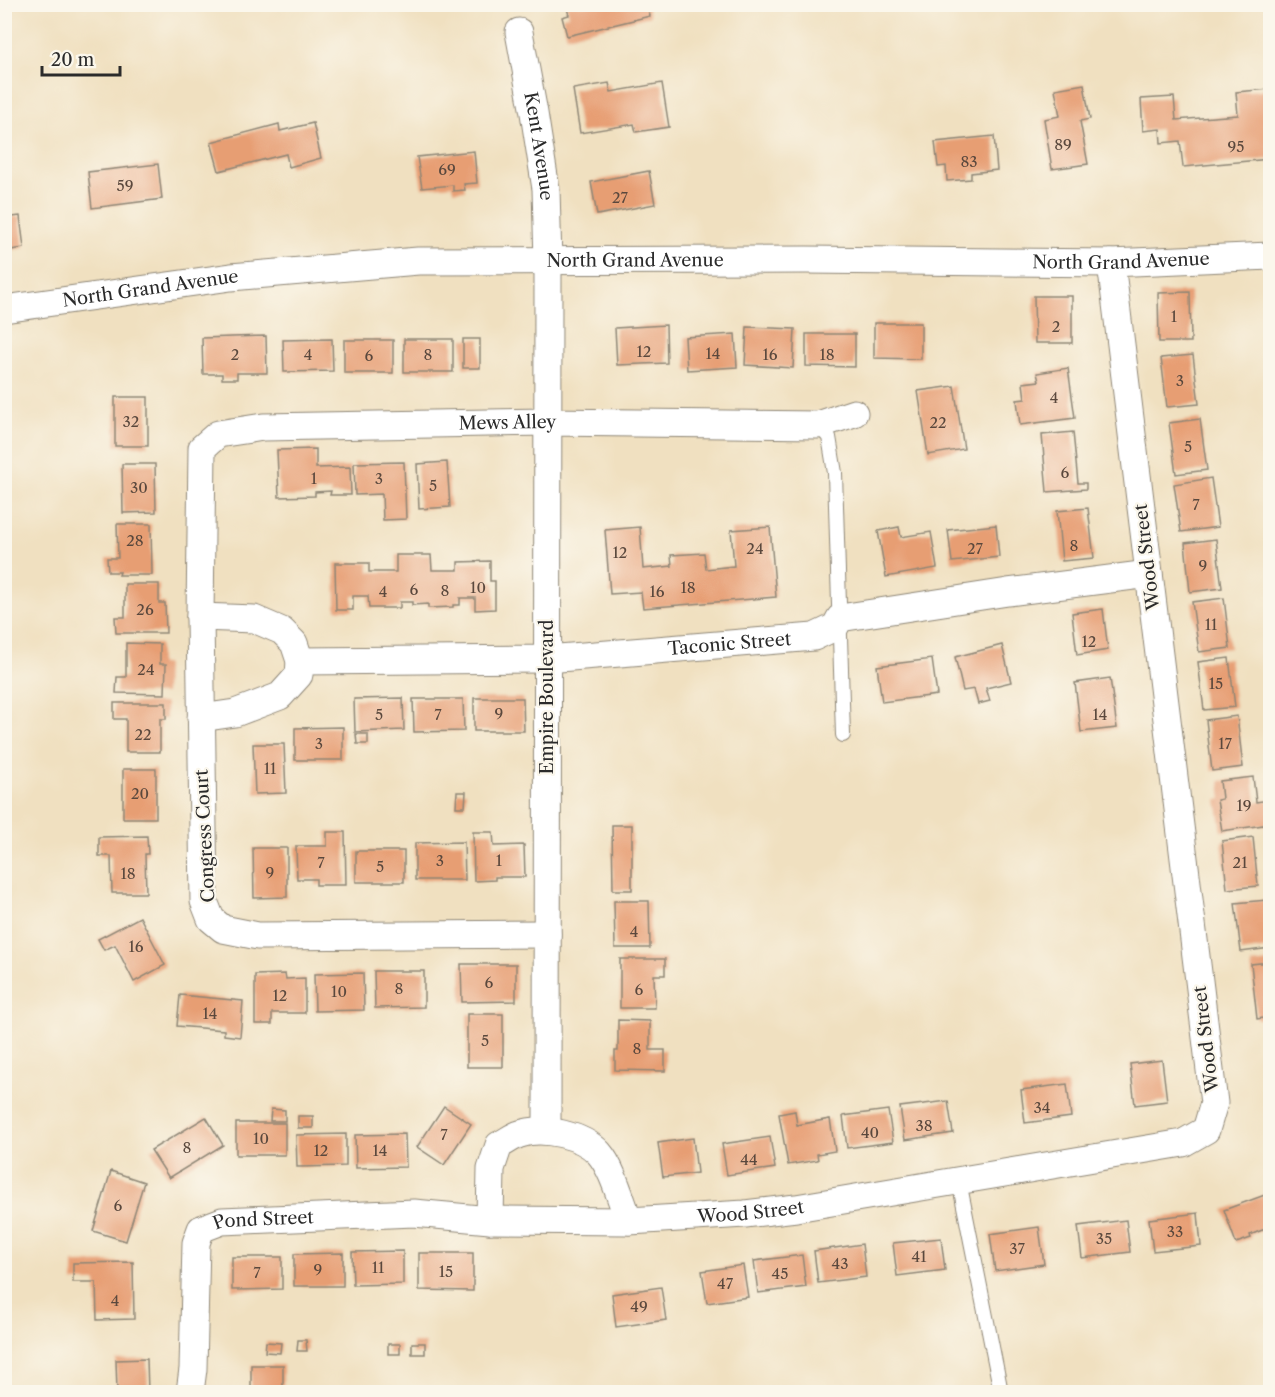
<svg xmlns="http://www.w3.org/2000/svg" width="1275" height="1397" font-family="'Libre Caslon Text',serif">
  <rect width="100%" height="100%" fill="#fbf7ec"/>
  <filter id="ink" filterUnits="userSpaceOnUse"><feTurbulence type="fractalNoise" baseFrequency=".0167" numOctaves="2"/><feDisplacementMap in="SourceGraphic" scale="12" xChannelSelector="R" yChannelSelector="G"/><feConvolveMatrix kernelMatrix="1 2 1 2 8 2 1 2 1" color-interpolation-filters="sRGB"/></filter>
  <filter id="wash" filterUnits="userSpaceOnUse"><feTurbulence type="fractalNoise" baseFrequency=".008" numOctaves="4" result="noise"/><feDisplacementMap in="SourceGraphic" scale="24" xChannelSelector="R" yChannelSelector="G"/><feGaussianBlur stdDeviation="1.35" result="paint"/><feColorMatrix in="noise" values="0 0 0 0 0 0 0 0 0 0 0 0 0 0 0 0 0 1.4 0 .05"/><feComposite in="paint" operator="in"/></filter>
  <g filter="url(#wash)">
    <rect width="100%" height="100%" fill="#f0e0c0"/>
    <g id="blocks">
      <g fill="#e79e73">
        <polygon points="566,5 647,5 650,16 567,36 562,17 569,15"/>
        <polygon points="609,83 611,92 662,83 669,127 636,132 634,124 580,133 573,89"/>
        <polygon points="1084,84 1090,119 1080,121 1088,164 1052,169 1044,119 1060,116 1055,89"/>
        <polygon points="1270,89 1270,159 1183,167 1180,141 1161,143 1160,129 1143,131 1141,99 1174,97 1176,120 1238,115 1236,92"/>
        <polygon points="313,123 321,158 289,167 286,154 219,171 211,142 279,124 280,131"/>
        <polygon points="994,136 997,170 971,173 971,179 947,181 946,166 938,167 935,142"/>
        <polygon points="474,151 477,183 464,184 465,190 453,191 453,185 422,188 417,157"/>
        <polygon points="158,164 162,199 92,208 88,172"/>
        <polygon points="649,171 655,204 597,215 591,182"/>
        <polygon points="20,216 24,248 4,251 4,218"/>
        <polygon points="1190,292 1191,342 1159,342 1158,293"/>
        <polygon points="1034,296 1072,296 1072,343 1035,343"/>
        <polygon points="874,323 921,323 921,359 874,358"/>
        <polygon points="666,325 667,363 617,365 615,328"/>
        <polygon points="747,327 795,329 793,368 745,365"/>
        <polygon points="735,334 737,367 687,370 685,337"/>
        <polygon points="806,334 855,334 855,367 806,366"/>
        <polygon points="266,336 267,373 237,373 237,379 222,379 222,374 203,374 202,338"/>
        <polygon points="332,339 333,371 284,372 283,340"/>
        <rect x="404" y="339" width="49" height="33"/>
        <rect x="463" y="339" width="17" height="29"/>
        <rect x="344" y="340" width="49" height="33"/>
        <polygon points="1193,355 1199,404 1167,407 1161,358"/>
        <polygon points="1068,368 1075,418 1020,425 1017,400 1025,399 1023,383 1039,381 1037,373"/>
        <polygon points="954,386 964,449 928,455 918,391"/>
        <rect x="115" y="397" width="33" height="49"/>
        <polygon points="1200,419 1207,470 1176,474 1169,423"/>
        <polygon points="1073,432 1078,483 1086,483 1086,489 1047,492 1042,435"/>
        <polygon points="316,449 316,468 350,467 351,495 330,495 331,491 315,492 315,496 279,497 277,450"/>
        <polygon points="404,462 406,519 383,520 382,494 355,495 354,463"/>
        <polygon points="447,462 450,507 419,509 417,464"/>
        <polygon points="122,464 155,464 156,512 123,513"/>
        <polygon points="1211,478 1218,527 1181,532 1174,484"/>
        <polygon points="1088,508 1094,558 1062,561 1057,511"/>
        <polygon points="117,524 151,524 152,575 119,575 120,572 108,572 107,558 118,558"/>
        <polygon points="996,525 999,557 952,562 948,530"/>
        <polygon points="640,527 643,569 672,566 671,555 704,553 706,569 734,566 731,530 770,527 776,597 643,608 641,592 610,594 605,530"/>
        <polygon points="899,527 901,537 931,532 937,568 886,577 878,531"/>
        <polygon points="1216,539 1222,588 1190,592 1185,543"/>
        <polygon points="396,555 431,555 432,570 458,570 458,562 490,561 490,581 495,581 495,609 475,610 475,598 460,598 460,605 453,605 453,607 428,608 428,604 412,605 412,602 400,602 400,608 369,608 368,596 353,596 353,610 336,610 335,563 369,563 369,572 396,572"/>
        <polygon points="125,584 159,584 159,603 165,603 166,633 116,633 115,617 125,617"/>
        <polygon points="1224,598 1230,648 1199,652 1192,602"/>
        <polygon points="1103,609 1108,650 1077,655 1072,613"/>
        <polygon points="126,643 160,644 160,664 166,664 165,694 116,693 117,677 126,677"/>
        <polygon points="1002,645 1011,682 986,688 990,701 978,704 974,689 963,691 955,657"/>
        <polygon points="1229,658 1235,707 1204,710 1198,662"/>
        <polygon points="932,659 937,695 882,702 877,666"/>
        <polygon points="1110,678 1117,728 1081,732 1075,683"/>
        <polygon points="403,698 404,730 355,732 354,699"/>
        <polygon points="474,698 523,698 524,731 474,731"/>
        <polygon points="413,699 463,699 464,731 414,732"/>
        <polygon points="114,703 166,703 166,719 160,719 160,752 126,752 126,719 114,719"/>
        <polygon points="1237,716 1243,767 1212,771 1206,720"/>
        <polygon points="343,727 343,760 295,760 295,728"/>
        <polygon points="356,734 368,734 368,744 357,744"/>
        <polygon points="253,744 284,744 286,793 255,794"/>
        <rect x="123" y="769" width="33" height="49"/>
        <polygon points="1253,777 1256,802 1269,800 1270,824 1222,831 1217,800 1222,799 1220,781"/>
        <polygon points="457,792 466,792 465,807 456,807"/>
        <polygon points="612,825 632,825 632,890 613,890"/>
        <polygon points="327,832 345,832 346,885 316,885 316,879 297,879 296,846 327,846"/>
        <polygon points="473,832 493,832 494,846 524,845 525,877 495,877 495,880 474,881"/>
        <polygon points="147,836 148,854 145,854 146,893 112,893 111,856 99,856 99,837"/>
        <polygon points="1253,837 1258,886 1227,889 1222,841"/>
        <polygon points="464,842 465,880 415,880 415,843"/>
        <polygon points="253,848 287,848 287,897 254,898"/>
        <rect x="356" y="851" width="48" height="31"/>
        <polygon points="1267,900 1270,948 1241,952 1235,903"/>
        <polygon points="614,901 649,901 650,948 615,948"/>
        <polygon points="140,917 165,965 134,982 115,945 104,950 98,939"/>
        <polygon points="620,959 665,959 665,975 654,975 655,1008 620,1008"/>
        <polygon points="1270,962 1270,1017 1257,1019 1251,964"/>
        <polygon points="461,964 516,964 516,1001 462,1002"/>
        <polygon points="374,971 424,971 424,1007 375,1008"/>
        <polygon points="363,973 364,1010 315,1011 314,974"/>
        <polygon points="285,974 286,979 305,978 305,1013 272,1013 272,1024 255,1024 255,975"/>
        <polygon points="180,995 243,1001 240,1037 224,1035 224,1030 177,1026"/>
        <rect x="467" y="1014" width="36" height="53"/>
        <polygon points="618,1020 650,1021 650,1050 665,1050 665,1071 615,1070 615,1051 618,1051"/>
        <polygon points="1162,1060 1167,1101 1135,1105 1130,1064"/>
        <polygon points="1067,1084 1071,1117 1025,1123 1021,1090"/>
        <polygon points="948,1101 953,1133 905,1140 900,1107"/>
        <polygon points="444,1106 471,1124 444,1165 417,1147"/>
        <polygon points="271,1109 285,1110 285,1121 270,1121"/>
        <polygon points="888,1110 893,1142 847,1148 843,1116"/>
        <polygon points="795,1111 797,1125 830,1119 835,1151 817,1154 818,1160 788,1165 779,1114"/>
        <rect x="298" y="1116" width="15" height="12"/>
        <polygon points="206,1117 223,1145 169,1178 151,1150"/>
        <rect x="236" y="1123" width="49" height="32"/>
        <polygon points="346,1134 346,1166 297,1167 296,1135"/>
        <polygon points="405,1134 406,1167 356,1168 355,1135"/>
        <polygon points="770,1137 775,1168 727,1175 722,1144"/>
        <polygon points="693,1138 697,1173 663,1177 658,1143"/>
        <polygon points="111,1171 144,1182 126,1241 93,1231"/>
        <polygon points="1270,1193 1270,1227 1250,1235 1251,1238 1236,1243 1224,1210"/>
        <polygon points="1198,1213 1201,1246 1153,1251 1149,1219"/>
        <polygon points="1126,1220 1130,1252 1082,1258 1078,1226"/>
        <polygon points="1039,1227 1044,1264 995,1271 990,1234"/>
        <polygon points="941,1238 945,1270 897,1276 893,1243"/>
        <polygon points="862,1244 866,1277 818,1283 814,1251"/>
        <polygon points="403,1251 403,1284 353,1285 352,1252"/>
        <polygon points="343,1253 343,1286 294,1286 294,1254"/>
        <polygon points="419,1253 473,1253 473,1291 419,1290"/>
        <polygon points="802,1255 806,1287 758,1293 754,1261"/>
        <polygon points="232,1257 282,1257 282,1289 232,1290"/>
        <polygon points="133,1262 134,1319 97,1320 96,1282 73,1282 73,1263"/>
        <polygon points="743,1265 748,1297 707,1303 702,1271"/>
        <polygon points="661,1287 666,1320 616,1327 612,1294"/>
        <polygon points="298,1340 306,1340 307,1351 297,1351"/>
        <polygon points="266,1342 281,1343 280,1353 265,1352"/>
        <rect x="412" y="1343" width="13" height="11"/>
        <rect x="388" y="1344" width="12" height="10"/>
        <polygon points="147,1359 148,1392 117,1392 116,1360"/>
        <rect x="251" y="1365" width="32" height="27"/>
      </g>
    </g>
  </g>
  <g filter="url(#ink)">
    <use href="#blocks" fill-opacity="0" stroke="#8e8676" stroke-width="1.5"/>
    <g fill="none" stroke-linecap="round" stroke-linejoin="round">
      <defs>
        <g id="lane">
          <polyline points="818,425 829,437 835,473 843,735"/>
          <polyline points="959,1181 1001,1392"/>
        </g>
        <g id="street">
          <path id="s1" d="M519,32l15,81 12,76 2,73 -1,869"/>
          <path id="s2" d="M4,309l227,-32 187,-16 388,-1 305,3 159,-7"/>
          <polyline points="200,617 254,619 282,631 294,643 300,661 299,675 280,696 235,713 201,718"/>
          <path id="s3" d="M300,661l247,-2 267,-22 21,-10 5,-9 168,-26 141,-18"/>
          <path id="s4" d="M547,934l-289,2 -35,-7 -12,-10 -7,-18 -4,-284 2,-169 16,-14 45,-7 284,-5 271,3 36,-12"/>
          <path d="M490,1220l1,-51 8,-24c7,-3 14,-9 21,-11 22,-8 63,1 79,19 14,16 22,48 30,68"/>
          <path id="s5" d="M190,1392l3,-23 3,-126 5,-14 21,-8 192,-8 76,7 139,1 116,-7 51,-6 387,-65 23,-13 8,-27 -103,-840"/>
        </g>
      </defs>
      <use href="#lane" stroke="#8e8676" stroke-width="16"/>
      <use href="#street" stroke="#8e8676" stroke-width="29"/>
      <use href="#lane" stroke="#fff" stroke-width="14"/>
      <use href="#street" stroke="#fff" stroke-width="27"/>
    </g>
  </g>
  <g text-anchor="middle" stroke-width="4.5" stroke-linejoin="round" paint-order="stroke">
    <g font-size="15" fill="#5a483d">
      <text x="1063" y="150">89</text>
      <text x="1236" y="152">95</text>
      <text x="969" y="167">83</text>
      <text x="447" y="175">69</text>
      <text x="125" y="191">59</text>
      <text x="620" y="203">27</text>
      <text x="1174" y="322">1</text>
      <text x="1056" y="332">2</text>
      <text x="644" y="357">12</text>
      <text x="713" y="359">14</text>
      <text x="235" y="360">2</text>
      <text x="308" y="360">4</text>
      <text x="428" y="360">8</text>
      <text x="770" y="360">16</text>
      <text x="827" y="360">18</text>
      <text x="369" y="361">6</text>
      <text x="1180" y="386">3</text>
      <text x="1054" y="403">4</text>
      <text x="131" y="427">32</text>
      <text x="938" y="428">22</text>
      <text x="1188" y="452">5</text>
      <text x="1065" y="478">6</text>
      <text x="314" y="484">1</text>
      <text x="379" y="484">3</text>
      <text x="433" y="491">5</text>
      <text x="139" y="493">30</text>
      <text x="1196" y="510">7</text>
      <text x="135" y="546">28</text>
      <text x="1074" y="551">8</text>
      <text x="755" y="554">24</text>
      <text x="975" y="554">27</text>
      <text x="620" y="558">12</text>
      <text x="1203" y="571">9</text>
      <text x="478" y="593">10</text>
      <text x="688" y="593">18</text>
      <text x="414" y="595">6</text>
      <text x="445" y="596">8</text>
      <text x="383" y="597">4</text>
      <text x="657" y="597">16</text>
      <text x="145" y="615">26</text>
      <text x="1211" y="630">11</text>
      <text x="1089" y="647">12</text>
      <text x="146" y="675">24</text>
      <text x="1216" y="689">15</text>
      <text x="499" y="719">9</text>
      <text x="379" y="720">5</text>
      <text x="438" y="720">7</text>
      <text x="1100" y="720">14</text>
      <text x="143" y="740">22</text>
      <text x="319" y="749">3</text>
      <text x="1225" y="749">17</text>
      <text x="270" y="774">11</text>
      <text x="140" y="799">20</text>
      <text x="1244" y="811">19</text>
      <text x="440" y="866">3</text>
      <text x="499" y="866">1</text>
      <text x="321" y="868">7</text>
      <text x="1240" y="868">21</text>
      <text x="380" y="872">5</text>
      <text x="270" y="878">9</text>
      <text x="128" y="879">18</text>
      <text x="634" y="937">4</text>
      <text x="136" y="952">16</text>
      <text x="489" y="988">6</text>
      <text x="399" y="994">8</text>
      <text x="639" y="995">6</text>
      <text x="339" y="997">10</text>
      <text x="280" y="1001">12</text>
      <text x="210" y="1019">14</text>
      <text x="485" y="1046">5</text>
      <text x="637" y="1054">8</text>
      <text x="1042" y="1113">34</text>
      <text x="924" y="1131">38</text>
      <text x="870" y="1138">40</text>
      <text x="444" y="1140">7</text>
      <text x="261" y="1144">10</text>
      <text x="187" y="1153">8</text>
      <text x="321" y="1156">12</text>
      <text x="380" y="1156">14</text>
      <text x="749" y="1165">44</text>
      <text x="118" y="1211">6</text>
      <text x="1175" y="1237">33</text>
      <text x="1104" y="1244">35</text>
      <text x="1017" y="1254">37</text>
      <text x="919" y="1262">41</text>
      <text x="840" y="1269">43</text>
      <text x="378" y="1273">11</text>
      <text x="318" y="1275">9</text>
      <text x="446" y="1277">15</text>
      <text x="257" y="1278">7</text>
      <text x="780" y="1279">45</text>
      <text x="725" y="1289">47</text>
      <text x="115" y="1306">4</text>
      <text x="639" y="1312">49</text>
    </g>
    <g font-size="18" fill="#2b2b2b" stroke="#fbf7ec">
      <text dy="6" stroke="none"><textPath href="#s1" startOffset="116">Kent Avenue</textPath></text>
      <text dy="6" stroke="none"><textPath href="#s2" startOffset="1120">North Grand Avenue</textPath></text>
      <text dy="6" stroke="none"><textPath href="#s2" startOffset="634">North Grand Avenue</textPath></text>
      <text dy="6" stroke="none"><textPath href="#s2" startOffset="148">North Grand Avenue</textPath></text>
      <text dy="6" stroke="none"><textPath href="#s4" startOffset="1124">Mews Alley</textPath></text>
      <text transform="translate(1147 557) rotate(-97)" y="6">Wood Street</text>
      <text dy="6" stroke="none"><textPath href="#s3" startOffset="430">Taconic Street</textPath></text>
      <text transform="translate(547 697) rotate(-90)" y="6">Empire Boulevard</text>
      <text transform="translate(205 836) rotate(-93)" y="6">Congress Court</text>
      <text transform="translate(1206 1039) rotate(-97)" y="6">Wood Street</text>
      <text dy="6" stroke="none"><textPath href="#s5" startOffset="716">Wood Street</textPath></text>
      <text dy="6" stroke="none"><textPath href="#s5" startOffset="228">Pond Street</textPath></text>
    </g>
  </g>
  <rect width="1275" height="1397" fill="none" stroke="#fbf7ec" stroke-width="24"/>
  <path d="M42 66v9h78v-9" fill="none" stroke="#2b2b2b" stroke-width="3"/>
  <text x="51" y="66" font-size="18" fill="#2b2b2b" stroke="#fbf7ec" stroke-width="4.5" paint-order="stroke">20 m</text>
</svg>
